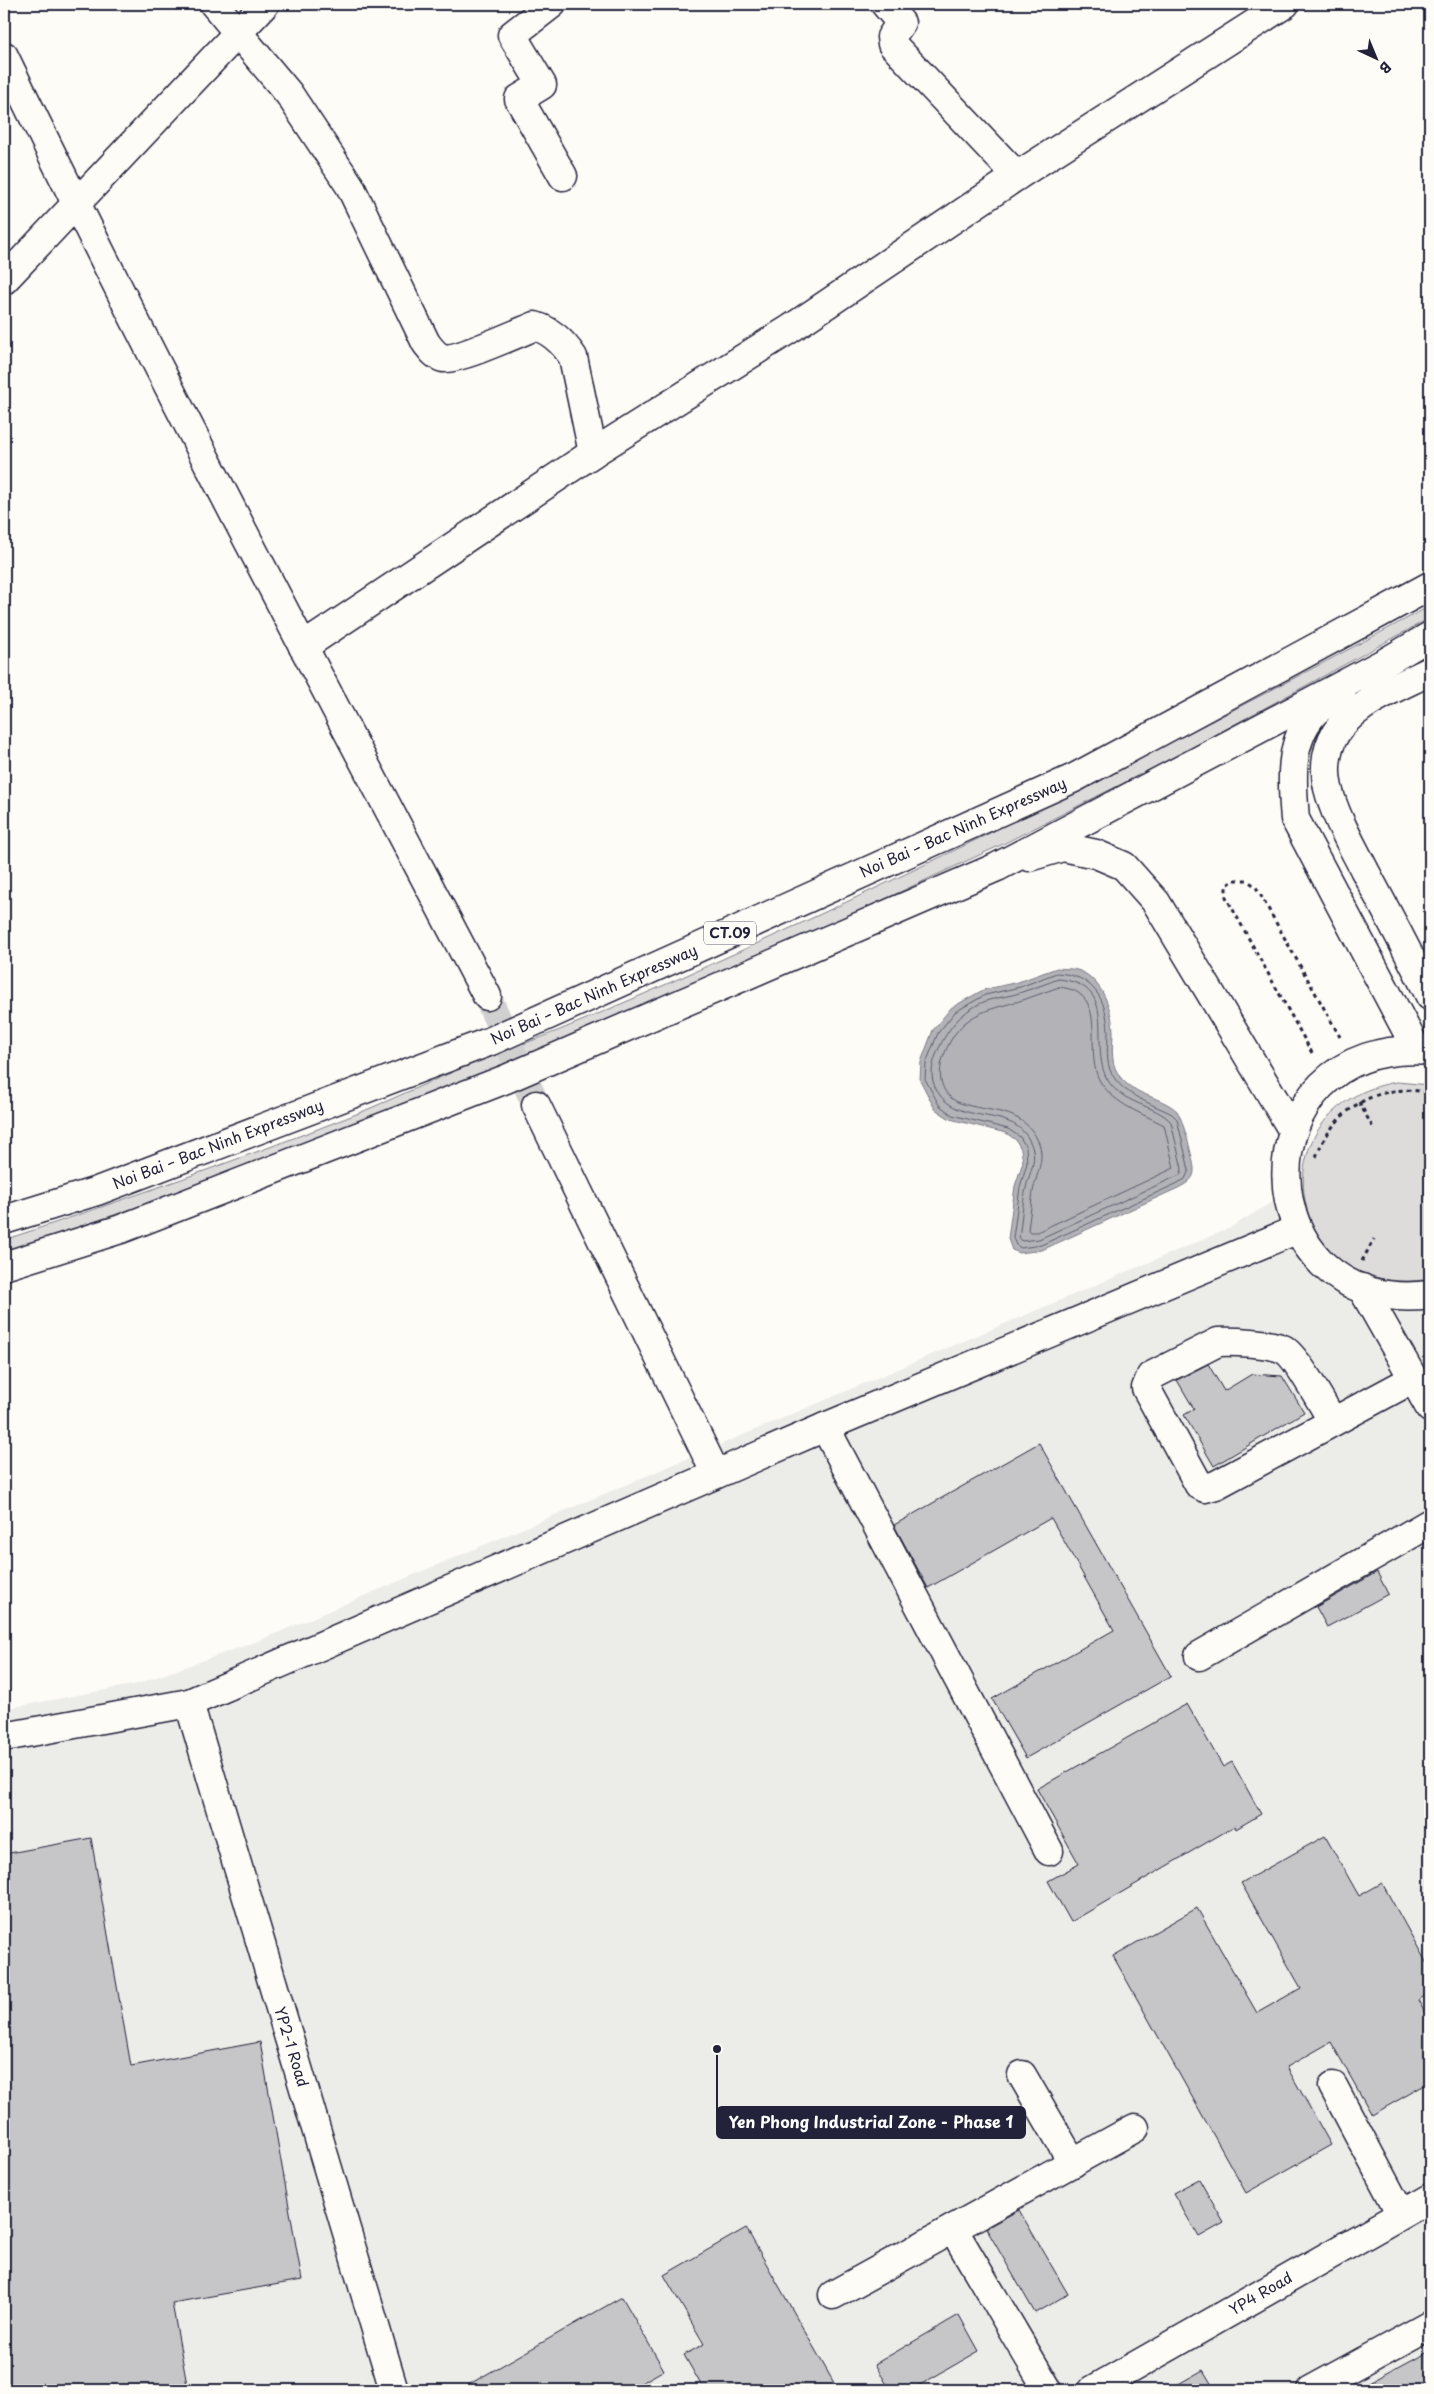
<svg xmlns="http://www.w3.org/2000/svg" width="1434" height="2394" font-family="'Playpen Sans',sans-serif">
  <rect width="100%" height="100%" fill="#fdfcf7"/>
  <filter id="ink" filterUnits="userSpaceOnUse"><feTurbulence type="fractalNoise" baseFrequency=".02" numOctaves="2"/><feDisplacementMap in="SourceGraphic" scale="10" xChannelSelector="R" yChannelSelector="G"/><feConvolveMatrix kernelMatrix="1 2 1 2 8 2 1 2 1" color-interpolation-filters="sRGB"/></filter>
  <g filter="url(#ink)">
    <polygon fill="#ecece9" points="1430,1104 1430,2390 4,2390 4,1709 137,1684 258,1641 1230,1228"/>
    <g fill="#dddcdb" stroke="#807f8b">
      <path d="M1430,606v12l-257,140 -172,87 -299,139 -77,33 -419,167 -202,68v-12c119,-40 238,-81 355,-127 36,-15 72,-32 108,-47 41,-17 83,-31 124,-49 287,-123 565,-264 839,-411z"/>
      <path d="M1397,1082l33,3v194c-145,24 -178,-173 -33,-197z"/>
    </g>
    <path fill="#b2b2b7" stroke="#787885" d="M1057,968c7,1 16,0 23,3 22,9 32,38 33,60 0,13 -3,29 4,41 13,24 43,23 60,39 5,6 17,50 17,58 1,10 -8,15 -16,19l-136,62 -22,3 -8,-3 -4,-11 7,-53 8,-24 -2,-13 -5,-9 -10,-7 -56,-14 -15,-10 -15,-29 1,-18 12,-32 18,-22 32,-18 35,-8z"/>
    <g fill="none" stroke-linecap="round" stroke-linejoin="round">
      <g stroke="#5c5c6d" stroke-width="1">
        <path d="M1057,973c35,2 50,25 51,59 0,14 -3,30 4,42 11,21 40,30 60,40l5,5 12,51 -4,9 -9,5 -135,61 -20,3 -5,-3 -3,-7 7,-51 7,-24 -1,-16 -6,-10 -12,-8 -56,-14 -13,-10 -14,-26 1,-16 12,-30 17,-21 30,-17 35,-8z"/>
        <path d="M1058,979c63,6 31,62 48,98 14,28 50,27 65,45l11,47 -2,6 -7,3 -134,61 -17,2 -3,-4c3,-16 3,-33 7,-49 3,-15 12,-28 5,-44 -16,-41 -72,-16 -94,-53 -7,-12 -6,-23 -1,-36 10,-25 26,-46 53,-55 11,-3 23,-4 33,-8 12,-4 24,-8 36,-13z"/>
        <path d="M1059,987c54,5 22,65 42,96 15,22 40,30 63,42l10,43 -137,64h-7l-2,-2c2,-13 3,-25 5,-38 3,-18 13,-33 5,-51 -15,-34 -49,-28 -78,-38 -21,-8 -23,-31 -16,-48 16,-42 41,-44 79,-55 12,-4 24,-9 36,-13z"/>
      </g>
    </g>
    <g fill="#c6c6c8" stroke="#22223b">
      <polygon points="1208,1364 1224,1391 1252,1374 1282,1376 1304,1412 1214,1466 1184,1415 1194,1409 1177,1380"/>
      <polygon points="1039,1443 1171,1676 1026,1758 992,1699 1114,1630 1051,1518 928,1588 894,1525"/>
      <polygon points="1377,1572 1388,1594 1327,1627 1316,1607"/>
      <polygon points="1187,1704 1223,1767 1232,1762 1261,1814 1236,1829 1235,1826 1071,1922 1048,1881 1079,1864 1037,1789"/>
      <polygon points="1325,1836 1359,1896 1382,1883 1430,1969 1430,1993 1418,2000 1430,2022 1430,2082 1372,2115 1331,2042 1287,2067 1331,2145 1246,2193 1113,1956 1197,1908 1257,2013 1301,1988 1241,1883"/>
      <polygon points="91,1838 131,2066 260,2042 302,2280 172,2303 188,2390 4,2390 4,1854"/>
      <polygon points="1199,2179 1224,2223 1199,2237 1173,2193"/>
      <polygon points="1019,2210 1068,2294 1035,2313 986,2228"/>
      <polygon points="746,2228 838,2390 704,2390 684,2355 704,2344 664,2275"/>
      <polygon points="622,2297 664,2370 629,2390 459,2390"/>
      <polygon points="959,2315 979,2351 911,2390 890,2390 875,2364"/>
      <polygon points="1430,2350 1430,2390 1356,2390"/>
      <polygon points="1203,2370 1215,2390 1168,2390"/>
    </g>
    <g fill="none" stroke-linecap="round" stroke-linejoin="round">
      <polyline stroke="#d1d0d1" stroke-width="28" stroke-dasharray="28 14" stroke-linecap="butt" points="487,996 536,1105"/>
      <defs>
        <g id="minor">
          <path d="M214,4l75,90 61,92 76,157c4,5 9,13 17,15 13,3 75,-25 92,-32 17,5 28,16 38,31l20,96"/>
          <polyline points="552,4 512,35 542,85 519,99 563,176"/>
          <polyline points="885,4 901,23 891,37 892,44 1017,176"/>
          <path d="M4,56c153,317 319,628 483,940"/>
          <polyline points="4,280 265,4"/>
          <polyline points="303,647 593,453 790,329 1017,176 1285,4"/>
          <path d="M1430,671c-29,15 -68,29 -90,56 -13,16 -17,40 -12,61 7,29 24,57 37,83 22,41 44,83 65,125"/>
          <polyline points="536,1105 716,1474"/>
          <path d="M1333,1422c-9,-15 -37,-67 -50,-73 -13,-6 -50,-8 -65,-7l-67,34 -5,12 53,97 6,3 11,-3 197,-106"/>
          <polyline points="825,1427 1049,1851"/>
          <polyline points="1199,1656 1430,1523"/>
          <polyline points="189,1703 394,2390"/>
          <polyline points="4,1737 189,1703 825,1427 1298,1229"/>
          <polyline points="1022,2075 1073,2163"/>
          <polyline points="1333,2086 1401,2214"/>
          <polyline points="953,2229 1048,2390"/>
          <polyline points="833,2295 1135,2128"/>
          <polyline points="1093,2390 1430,2198"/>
          <polyline points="1311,2390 1430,2325"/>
        </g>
        <g id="major">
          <path d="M1341,694c-8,6 -21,12 -28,20 -25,29 -21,70 -18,105l122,231"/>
          <polyline points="1029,857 1063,847 1096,854 1124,866 1156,902 1293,1131"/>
          <path d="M1430,1051c-195,-17 -188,268 0,244"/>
          <polyline points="1362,1288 1430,1408"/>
        </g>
        <g id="highway">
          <polyline points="4,1220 97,1191 491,1041 1074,778 1430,586"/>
          <polyline points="4,1266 121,1229 506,1079 997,867 1384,663 1430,636"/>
        </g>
      </defs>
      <use href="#minor" stroke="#22223b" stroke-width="31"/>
      <use href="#major" stroke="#22223b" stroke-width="31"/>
      <use href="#highway" stroke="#22223b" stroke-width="31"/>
      <g stroke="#22223b" stroke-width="3" stroke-dasharray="4 4" stroke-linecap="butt">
        <polyline points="1312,1053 1226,897 1226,886 1234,880 1247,880 1256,887 1340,1037"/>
        <polyline points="1359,1102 1373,1128"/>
        <path d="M1316,1157c18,-49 64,-76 114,-64"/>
        <polyline points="1362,1261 1374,1239"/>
      </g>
      <use href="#minor" stroke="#fdfcf7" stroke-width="28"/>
      <use href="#major" stroke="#fdfcf7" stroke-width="28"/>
      <use href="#highway" stroke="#fdfcf7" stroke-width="28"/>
    </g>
  </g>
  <g text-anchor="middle" stroke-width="4" stroke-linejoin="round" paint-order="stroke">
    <rect fill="#fdfcf7" stroke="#646373" stroke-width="1" x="704" y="921.5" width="52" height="23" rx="4"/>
    <g font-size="14" font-weight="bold" fill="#22223b">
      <text x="730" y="938">CT.09</text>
    </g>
    <g font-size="15" fill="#22223b" stroke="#fdfcf7">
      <text transform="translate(963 828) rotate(-24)" y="5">Noi Bai – Bac Ninh Expressway</text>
      <text transform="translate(594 995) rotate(-24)" y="5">Noi Bai – Bac Ninh Expressway</text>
      <text transform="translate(218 1145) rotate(-21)" y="5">Noi Bai – Bac Ninh Expressway</text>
      <text transform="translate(291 2047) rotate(73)" y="5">YP2-1 Road</text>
      <text transform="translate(1261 2294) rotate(-30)" y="5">YP4 Road</text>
    </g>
  </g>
  <path fill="none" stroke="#22223b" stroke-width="2" d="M717 2049L717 2123"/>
  <circle fill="#22223b" stroke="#fdfcf7" stroke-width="2" cx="717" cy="2049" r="5"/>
  <rect fill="#22223b" stroke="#22223b" stroke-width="2" x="717" y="2107" width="308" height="31" rx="5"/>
  <g font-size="16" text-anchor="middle" font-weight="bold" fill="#fff">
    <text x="871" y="2128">Yen Phong Industrial Zone - Phase 1</text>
  </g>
  <rect width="1434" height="2394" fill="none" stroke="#fdfcf7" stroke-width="20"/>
  <rect x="10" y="10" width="1414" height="2374" fill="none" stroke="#22223b" stroke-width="2" filter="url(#ink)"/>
  <g transform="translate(1376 58) rotate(136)" stroke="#fdfcf7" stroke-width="4" paint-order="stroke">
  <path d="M0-4L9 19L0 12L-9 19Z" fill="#22223b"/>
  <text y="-8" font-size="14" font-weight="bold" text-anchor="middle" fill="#22223b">B</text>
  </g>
</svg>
